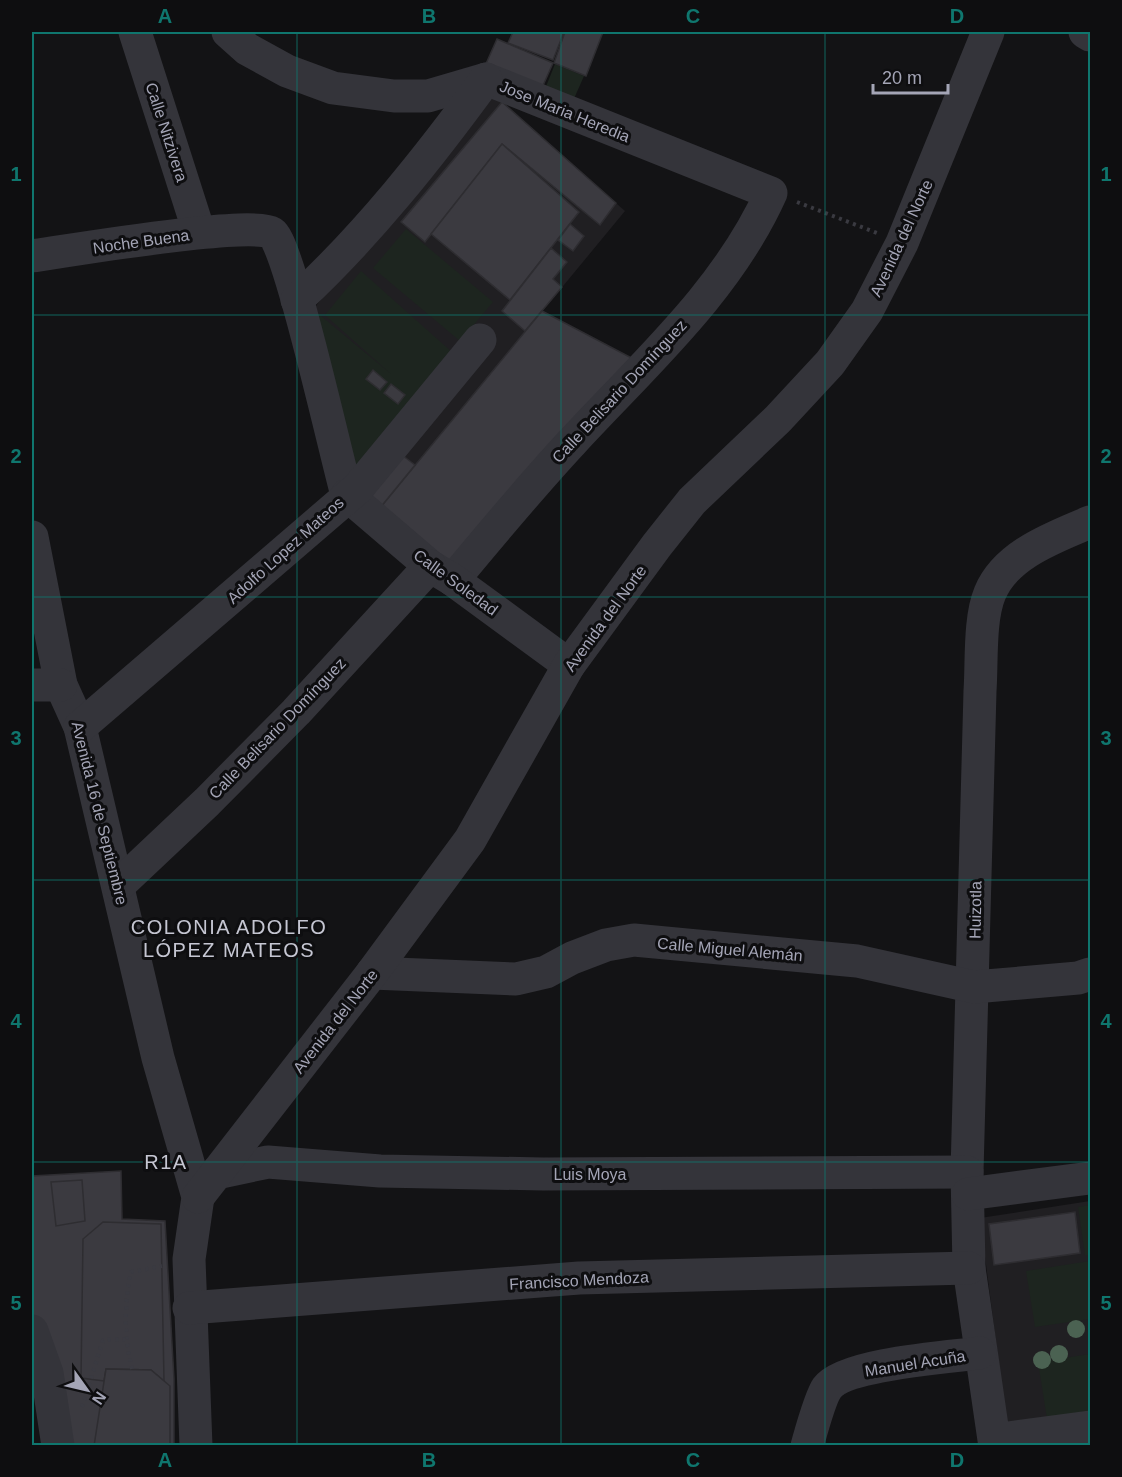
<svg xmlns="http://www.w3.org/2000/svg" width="1122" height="1477" font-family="Arial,sans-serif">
  <rect width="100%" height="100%" fill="#131315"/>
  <g fill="#201f22">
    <polygon points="486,89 625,211 375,514 312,311"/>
    <polygon points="1090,1201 1090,1421 1008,1434 980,1218"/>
  </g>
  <g fill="#1d251f">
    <polygon points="555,64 584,76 573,101 545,89"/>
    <polygon points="406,229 493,302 460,341 373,268"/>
    <polygon points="361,271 454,354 357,474 315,311 391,374 325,315"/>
    <polygon points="1090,1205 1090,1255 1085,1255 1078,1207"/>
    <polygon points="1090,1261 1090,1319 1035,1327 1026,1271"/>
    <polygon points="1090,1354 1090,1412 1047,1419 1038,1362"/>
  </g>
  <g fill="#3b3a40" stroke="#2e2d31" stroke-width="1.5">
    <polygon points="513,32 564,32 553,60 508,43"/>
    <polygon points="565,32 603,32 586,76 554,63"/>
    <polygon points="497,39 553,63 541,90 485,66"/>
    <polygon points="502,102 616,203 600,225 502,144 425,242 401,222"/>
    <polygon points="502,144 579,212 510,300 431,234"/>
    <polygon points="570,224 584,236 573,251 558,240"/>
    <polygon points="551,248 567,262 553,279 562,287 525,331 502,311"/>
    <polygon points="542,311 643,364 452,574 375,514"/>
    <polygon points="373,370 387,382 380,390 366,379"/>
    <polygon points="391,384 405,395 398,404 384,393"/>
    <polygon points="402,455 415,465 375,514 361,492"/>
    <polygon points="121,1171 122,1219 165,1221 174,1379 174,1446 63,1446 54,1371 32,1315 32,1176"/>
    <polygon points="82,1180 85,1221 56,1226 51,1182"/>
    <polygon points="1075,1212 1080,1253 994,1265 989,1224"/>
    <polygon points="103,1222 161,1224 164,1381 151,1370 106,1369 104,1381 81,1378 83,1239"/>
    <polygon points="106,1369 151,1370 170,1386 170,1446 94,1446"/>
  </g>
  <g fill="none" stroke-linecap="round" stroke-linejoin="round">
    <g stroke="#3a3a41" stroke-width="4" stroke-dasharray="3 4.5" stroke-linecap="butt">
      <polyline points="797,202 877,233"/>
      <path d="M132,1369c-8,-32 -8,-65 -1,-97l31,-6"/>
      <polyline points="82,1407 103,1340 127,1339"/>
    </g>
    <g stroke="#34343a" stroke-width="33">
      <polyline points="135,32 199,232"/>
      <path d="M228,32l19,17 40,22 46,17 61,8h34l58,-17 285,114c-44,98 -127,171 -198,248 -42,45 -81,92 -120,139"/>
      <polyline points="1085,32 1090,35"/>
      <path d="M32,256c35,-5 219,-36 240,-23 17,11 65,227 75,262"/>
      <path d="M297,300c71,-66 132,-143 189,-221"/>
      <polyline points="347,495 430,566 453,580 569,665"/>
      <path d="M1090,522c-35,15 -84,32 -100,71 -11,26 -8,70 -10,98l-13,481 2,96 25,172 96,-13"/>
      <polyline points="32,537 61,685 80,727 158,1058 198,1197 189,1259 196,1446"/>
      <polyline points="32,685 61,685"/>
      <polyline points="80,727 358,488 480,340"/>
      <polyline points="119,885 207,802 296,712 430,566"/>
      <polyline points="372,973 516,979 546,972 572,958 606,945 634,940 857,961 974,987 1078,978 1090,974"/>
      <polyline points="216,1173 268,1162 380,1171 543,1174 967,1172"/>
      <polyline points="968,1194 1090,1178"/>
      <polyline points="198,1197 372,973 470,840 569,665 657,545 692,501 778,419 830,363 867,311 902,243 988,32"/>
      <polyline points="189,1308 579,1278 969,1268"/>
      <polyline points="32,1331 47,1373 58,1446"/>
      <path d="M807,1446c4,-14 13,-48 20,-58 17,-24 122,-31 153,-35"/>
    </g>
  </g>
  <g fill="#4b6252">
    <circle cx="1076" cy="1329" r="9"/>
    <circle cx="1059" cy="1354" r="9"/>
    <circle cx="1042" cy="1360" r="9"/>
  </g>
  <path fill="none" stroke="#0f766e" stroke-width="1.5" stroke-opacity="0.55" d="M297,32v1414M561,32v1414M825,32v1414M32,315h1058M32,597h1058M32,880h1058M32,1162h1058"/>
  <g text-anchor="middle" stroke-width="6" stroke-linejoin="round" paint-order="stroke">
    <g font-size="16" fill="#a4a5b6" stroke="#0e0e10">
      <text transform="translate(565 111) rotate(22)" y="6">Jose Maria Heredia</text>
      <text transform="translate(167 132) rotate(72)" y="6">Calle Nitzivera</text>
      <text transform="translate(901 238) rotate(-65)" y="6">Avenida del Norte</text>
      <text transform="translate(141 241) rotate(-8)" y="6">Noche Buena</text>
      <text transform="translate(619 391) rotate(-47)" y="6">Calle Belisario Domínguez</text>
      <text transform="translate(285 550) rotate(-42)" y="6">Adolfo Lopez Mateos</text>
      <text transform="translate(456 582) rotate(36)" y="6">Calle Soledad</text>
      <text transform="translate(605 618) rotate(-54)" y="6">Avenida del Norte</text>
      <text transform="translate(277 728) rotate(-46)" y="6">Calle Belisario Domínguez</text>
      <text transform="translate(100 813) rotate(76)" y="6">Avenida 16 de Septiembre</text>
      <text transform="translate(975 910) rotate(-89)" y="6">Huizotla</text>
      <text transform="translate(730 949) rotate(5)" y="6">Calle Miguel Alemán</text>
      <text transform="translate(335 1021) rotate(-52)" y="6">Avenida del Norte</text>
      <text x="590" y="1180">Luis Moya</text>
      <text transform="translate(579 1280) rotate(-3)" y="6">Francisco Mendoza</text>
      <text transform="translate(915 1363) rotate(-9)" y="6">Manuel Acuña</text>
    </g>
    <g font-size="20" letter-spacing="1.5" fill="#c5c6d2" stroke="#0e0e10">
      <text x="229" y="934">COLONIA ADOLFO<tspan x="229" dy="23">LÓPEZ MATEOS</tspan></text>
      <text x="166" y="1169">R1A</text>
    </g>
  </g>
  <rect width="1122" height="1477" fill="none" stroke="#0e0e10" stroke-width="66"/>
  <g transform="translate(87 1390) rotate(124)" stroke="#0e0e10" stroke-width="4.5" paint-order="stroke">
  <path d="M0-4.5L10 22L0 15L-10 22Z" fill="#a4a5b6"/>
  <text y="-9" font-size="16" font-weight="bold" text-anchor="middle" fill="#a4a5b6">N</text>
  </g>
  <path d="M873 84v9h75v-9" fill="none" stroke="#a4a5b6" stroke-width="3"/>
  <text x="882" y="84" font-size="18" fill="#a4a5b6" stroke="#0e0e10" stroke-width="4.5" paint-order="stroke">20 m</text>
  <rect x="33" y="33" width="1056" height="1411" fill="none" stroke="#0f766e" stroke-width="2"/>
  <g font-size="20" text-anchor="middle" font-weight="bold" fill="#0f766e">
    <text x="165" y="23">A</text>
    <text x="429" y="23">B</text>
    <text x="693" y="23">C</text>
    <text x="957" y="23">D</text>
    <text x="16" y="181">1</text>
    <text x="1106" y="181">1</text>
    <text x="16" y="463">2</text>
    <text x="1106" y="463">2</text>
    <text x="16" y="745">3</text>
    <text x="1106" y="745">3</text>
    <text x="16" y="1028">4</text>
    <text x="1106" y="1028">4</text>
    <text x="16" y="1310">5</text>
    <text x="1106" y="1310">5</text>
    <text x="165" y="1467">A</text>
    <text x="429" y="1467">B</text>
    <text x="693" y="1467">C</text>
    <text x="957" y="1467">D</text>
  </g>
</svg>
